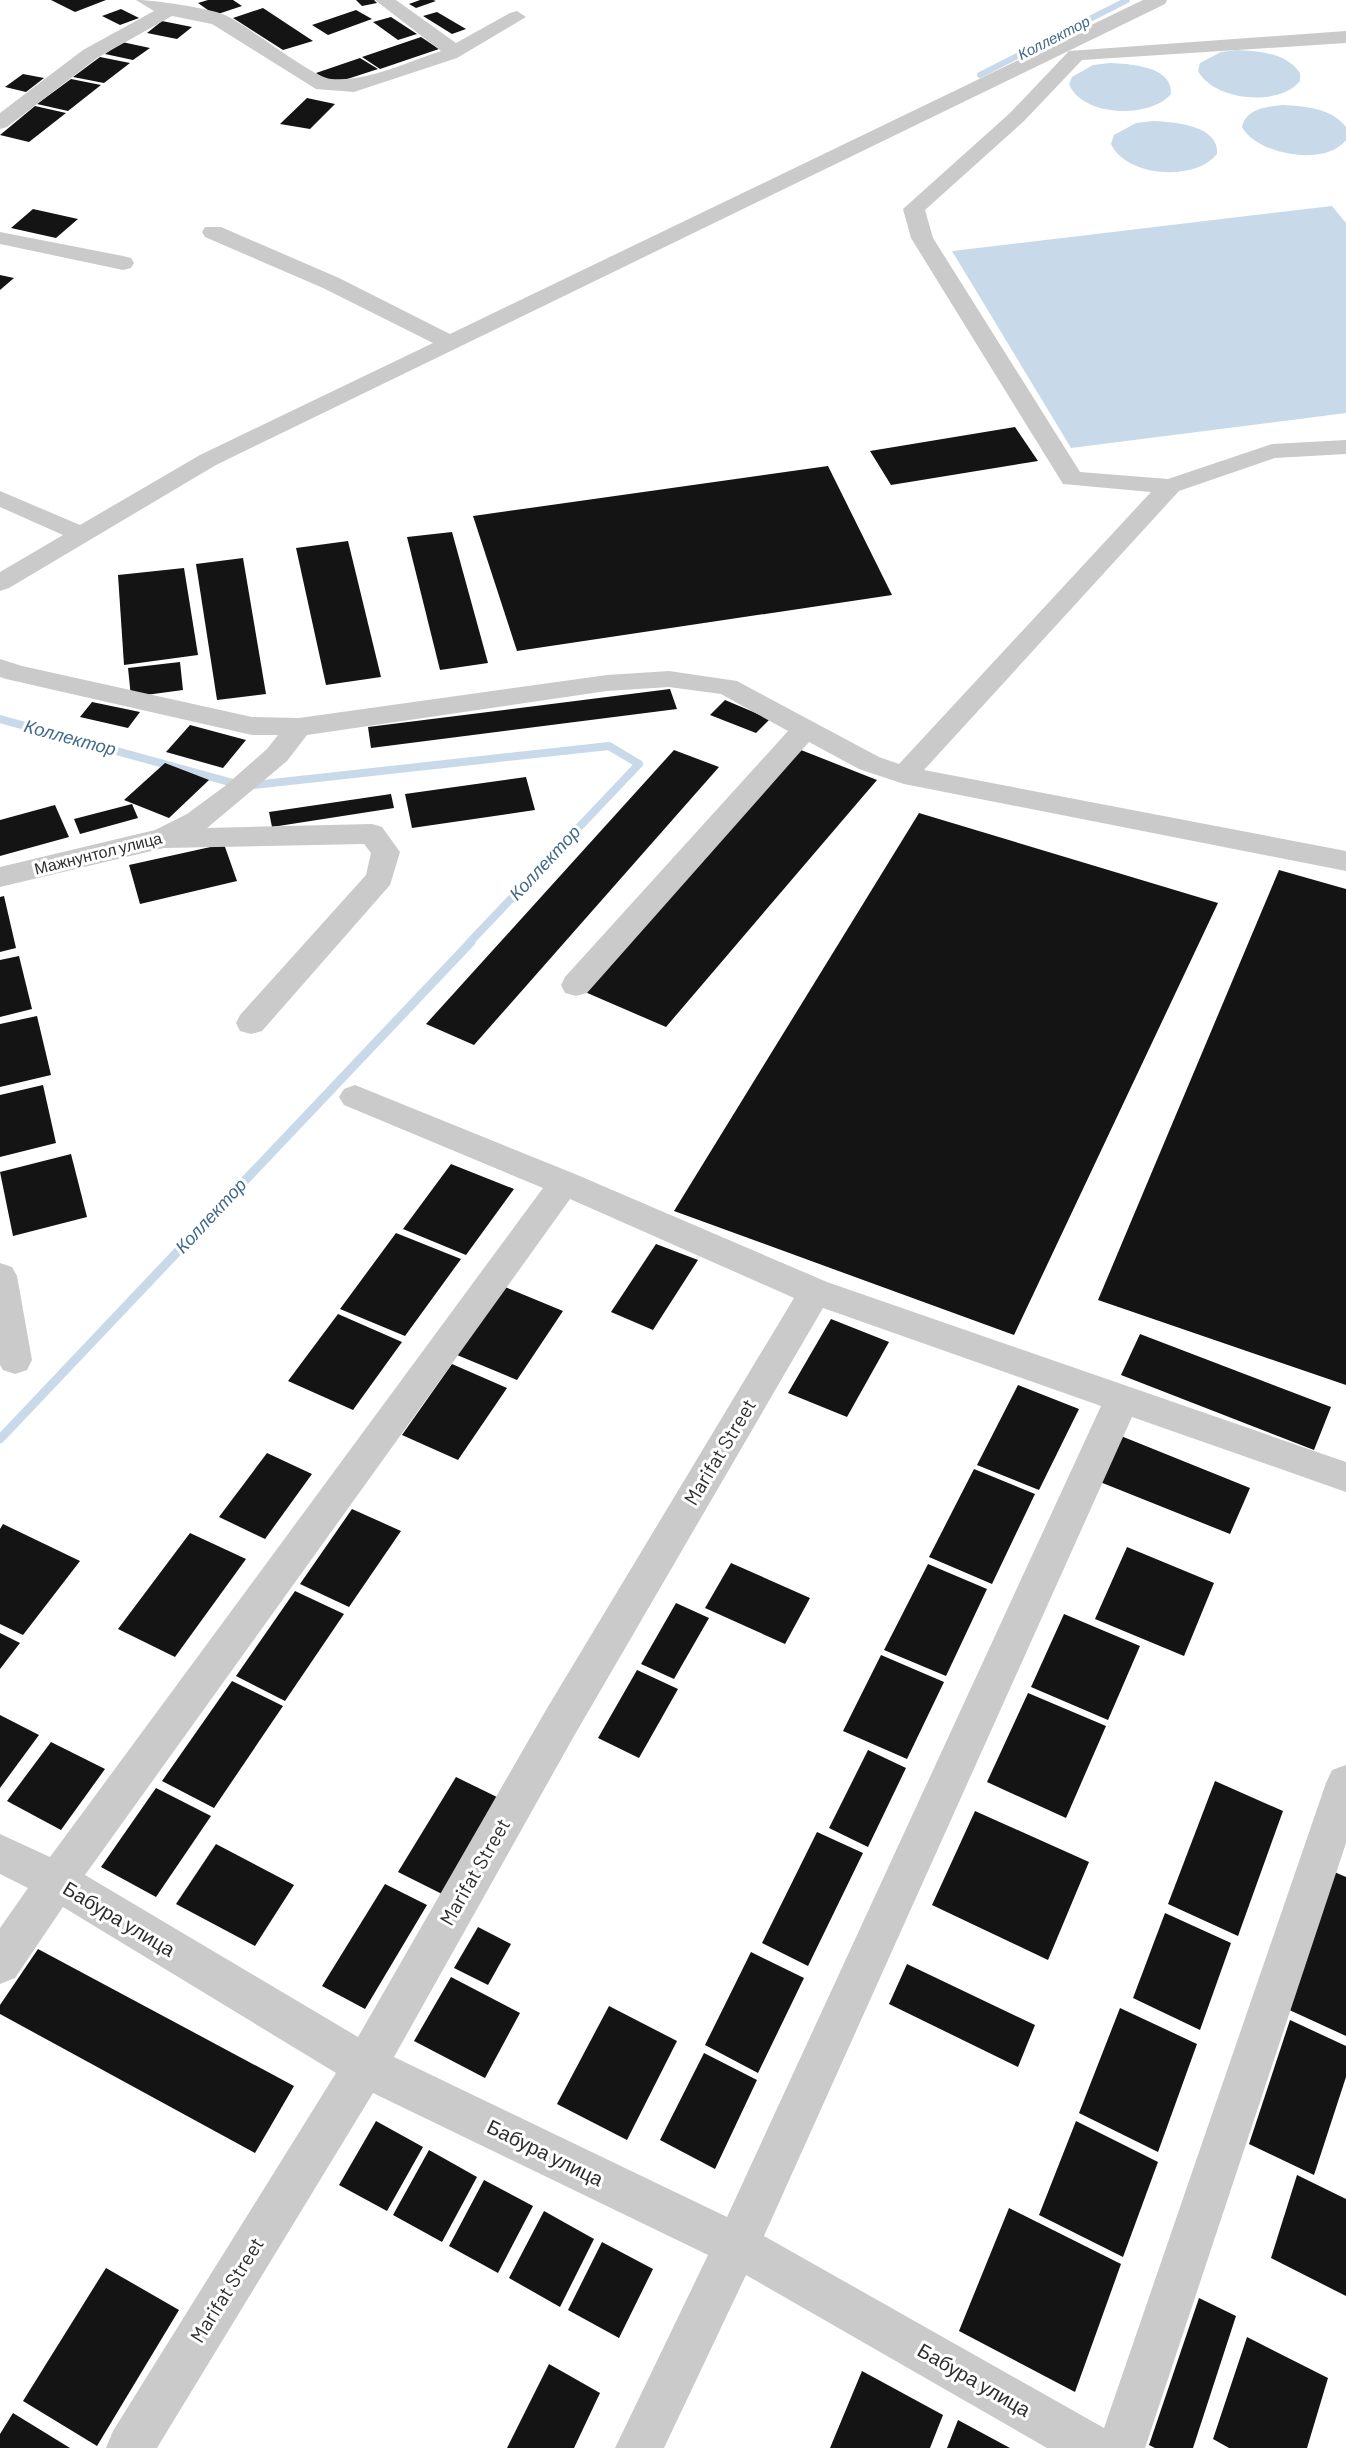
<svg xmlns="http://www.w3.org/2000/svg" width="1346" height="2448" font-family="Barlow,sans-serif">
	<rect width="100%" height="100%" fill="#fff"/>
	<!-- water -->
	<g fill="#c8dae9">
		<path d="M 1237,50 C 1260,51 1286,53 1300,73 L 1300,81 C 1279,107 1214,101 1198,71 L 1200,63 L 1221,52 Z"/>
		<path d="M 1110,63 C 1130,64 1173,66 1171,94 C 1150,119 1082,117 1069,84 L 1072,77 L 1093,65 Z"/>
		<path d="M 1282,105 C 1304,106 1332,108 1346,127 L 1346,140 C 1326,167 1257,155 1242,127 C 1246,109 1265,107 1282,105 Z"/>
		<path d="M 1153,121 C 1174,122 1219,125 1217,154 C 1195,182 1126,177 1111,144 L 1114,135 L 1136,123 Z"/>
		<polygon points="1332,206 1346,223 1346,413 1071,448 952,251"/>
	</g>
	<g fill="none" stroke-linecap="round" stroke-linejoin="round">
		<!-- stream-far2 -->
		<polyline stroke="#c8dae9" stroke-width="6" points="980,75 1127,0"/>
		<!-- stream-far1 -->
		<polyline stroke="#c8dae9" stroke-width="8" points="0,719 244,786 609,746 639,764 469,943"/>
		<!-- stream -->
		<polyline stroke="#c8dae9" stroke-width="9" points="0,1439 471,942"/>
	</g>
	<!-- building -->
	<g fill="#141414">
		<polygon points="51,0 106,0 75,12"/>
		<polygon points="208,0 233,0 242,6 215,15 198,3"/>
		<polygon points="356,0 374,0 377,3 362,6"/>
		<polygon points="420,0 433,0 436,1 416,8 409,4"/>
		<polygon points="263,8 313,41 283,50 233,18"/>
		<polygon points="121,9 139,18 120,25 102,16"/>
		<polygon points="356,10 372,19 328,35 312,25"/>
		<polygon points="437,12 466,29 452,34 423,16"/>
		<polygon points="391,17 417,34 398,40 373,22"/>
		<polygon points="162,21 192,27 177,39 147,33"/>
		<polygon points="421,37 439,49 380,69 362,57"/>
		<polygon points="122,42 150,48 133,60 105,54"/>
		<polygon points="100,57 130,63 104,83 73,77"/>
		<polygon points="360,58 378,69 332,84 316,73"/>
		<polygon points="23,74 44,78 26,92 5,87"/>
		<polygon points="71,79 101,85 68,111 37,104"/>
		<polygon points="307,98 335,104 310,129 280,124"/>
		<polygon points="35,106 66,113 29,142 0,135"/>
		<polygon points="33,209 78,219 56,238 11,228"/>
		<polygon points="0,275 14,278 0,290"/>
		<polygon points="1015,427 1038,461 891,485 870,451"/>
		<polygon points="828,466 892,595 517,651 473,516"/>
		<polygon points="452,532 488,663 440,670 407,537"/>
		<polygon points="348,541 381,677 326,685 296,548"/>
		<polygon points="243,558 266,694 217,700 196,564"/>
		<polygon points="184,568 198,655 124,665 118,575"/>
		<polygon points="180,662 183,690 131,697 128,668"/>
		<polygon points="670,689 677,709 371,748 368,727"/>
		<polygon points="725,700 770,719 756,733 710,715"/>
		<polygon points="92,702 140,712 128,728 80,717"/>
		<polygon points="190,725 246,740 223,768 166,752"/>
		<polygon points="674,750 719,767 474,1045 426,1024"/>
		<polygon points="801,750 877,780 666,1027 585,992"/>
		<polygon points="165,763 209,780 169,818 124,800"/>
		<polygon points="526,777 535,810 412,828 405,794"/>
		<polygon points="391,794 394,808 272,827 269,812"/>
		<polygon points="132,804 138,818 80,834 74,819"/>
		<polygon points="55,805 69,837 0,856 0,820"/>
		<polygon points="919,813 1218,903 1014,1335 674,1211"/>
		<polygon points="224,844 237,881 140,904 129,865"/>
		<polygon points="1279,870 1346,889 1346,1385 1098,1300"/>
		<polygon points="4,896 16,948 0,952 0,897"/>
		<polygon points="19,956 32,1009 0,1017 0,960"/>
		<polygon points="37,1016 51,1075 0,1087 0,1024"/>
		<polygon points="43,1085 56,1143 0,1157 0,1095"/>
		<polygon points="71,1154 87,1217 13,1236 0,1172"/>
		<polygon points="451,1164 514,1189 466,1255 403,1229"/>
		<polygon points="396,1233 461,1259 405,1336 340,1309"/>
		<polygon points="656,1244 698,1260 653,1330 611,1312"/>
		<polygon points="505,1287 563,1311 517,1380 457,1355"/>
		<polygon points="338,1314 402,1342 353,1410 288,1381"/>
		<polygon points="831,1319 889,1342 847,1417 788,1393"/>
		<polygon points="1140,1334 1331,1407 1314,1450 1121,1375"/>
		<polygon points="452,1364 507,1388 458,1460 402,1435"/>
		<polygon points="1018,1385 1079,1409 1039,1490 977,1465"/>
		<polygon points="1121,1436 1250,1488 1230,1534 1100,1482"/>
		<polygon points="267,1453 312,1474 265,1539 219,1517"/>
		<polygon points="974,1469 1035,1494 992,1584 929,1557"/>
		<polygon points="352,1509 401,1531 349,1607 300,1584"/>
		<polygon points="3,1524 80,1561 23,1635 0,1624 0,1529"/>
		<polygon points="190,1533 246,1559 175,1657 118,1629"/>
		<polygon points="1127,1547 1214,1583 1184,1656 1095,1619"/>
		<polygon points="731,1563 810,1598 785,1644 705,1608"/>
		<polygon points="928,1564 987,1589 946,1676 884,1650"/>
		<polygon points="295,1591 344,1614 285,1701 236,1676"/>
		<polygon points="676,1603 709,1618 674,1679 641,1664"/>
		<polygon points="1064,1614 1140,1646 1108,1720 1031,1687"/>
		<polygon points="0,1633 20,1643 0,1669"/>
		<polygon points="881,1655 944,1682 907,1759 843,1731"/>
		<polygon points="637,1670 678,1689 639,1758 598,1738"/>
		<polygon points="232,1681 283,1706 214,1808 162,1781"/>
		<polygon points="1028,1693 1106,1726 1066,1818 987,1782"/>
		<polygon points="0,1715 39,1735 0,1788"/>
		<polygon points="51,1742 105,1769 61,1830 7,1801"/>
		<polygon points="868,1750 906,1768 868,1847 829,1828"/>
		<polygon points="456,1777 499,1798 442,1894 398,1872"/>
		<polygon points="1215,1781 1283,1811 1238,1936 1168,1904"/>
		<polygon points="156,1788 211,1816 156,1897 101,1867"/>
		<polygon points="975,1811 1089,1862 1048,1960 932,1905"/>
		<polygon points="817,1832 863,1853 808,1966 762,1943"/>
		<polygon points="216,1844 294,1885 255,1946 176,1904"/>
		<polygon points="1332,1871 1346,1877 1346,2036 1285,2008"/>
		<polygon points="385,1884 427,1905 365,2009 322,1986"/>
		<polygon points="1165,1913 1231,1943 1200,2030 1133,1998"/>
		<polygon points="478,1927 511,1944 488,1985 454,1968"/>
		<polygon points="38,1949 294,2086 255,2153 0,2014 0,2005"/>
		<polygon points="751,1952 804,1978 758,2073 705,2045"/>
		<polygon points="907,1964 1035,2025 1018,2067 889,2004"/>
		<polygon points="451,1977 520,2013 485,2078 414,2041"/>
		<polygon points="609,2006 677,2041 627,2140 557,2104"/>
		<polygon points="1120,2008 1197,2044 1158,2152 1079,2113"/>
		<polygon points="1290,2020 1346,2046 1346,2077 1314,2175 1249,2144"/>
		<polygon points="704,2053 757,2080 715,2169 660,2140"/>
		<polygon points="376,2121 423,2147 387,2211 339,2185"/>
		<polygon points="1076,2121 1158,2162 1123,2257 1039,2215"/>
		<polygon points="429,2150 477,2177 442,2242 393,2215"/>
		<polygon points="1297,2175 1346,2199 1346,2296 1271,2258"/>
		<polygon points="484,2180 533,2206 498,2273 449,2246"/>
		<polygon points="1009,2208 1121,2264 1075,2392 959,2331"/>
		<polygon points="544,2211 594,2239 560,2307 509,2278"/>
		<polygon points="602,2242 653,2269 619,2338 568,2310"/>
		<polygon points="106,2268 179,2310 97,2446 23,2401"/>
		<polygon points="1199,2298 1236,2316 1193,2448 1155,2448 1149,2445"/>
		<polygon points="1247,2337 1328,2378 1307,2448 1229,2448 1213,2439"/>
		<polygon points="549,2364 600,2393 574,2448 507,2448"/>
		<polygon points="862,2371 943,2415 930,2448 830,2448"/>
		<polygon points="13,2413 70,2448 0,2448 0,2434"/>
		<polygon points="958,2420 1010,2448 947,2448"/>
	</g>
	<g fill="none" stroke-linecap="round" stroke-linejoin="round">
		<!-- minor -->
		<g fill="#cacaca" fill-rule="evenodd">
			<path d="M 136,0 C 154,0 209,8 225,15 C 249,26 313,78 331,79 C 368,82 407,62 441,51 L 375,0 L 396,0 L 456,43 L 510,13 L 517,11 L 526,17 L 457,58 L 354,92 L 316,89 L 212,24 L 172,16 L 97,58 L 7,127 L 0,129 L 0,113 L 83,50 L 154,11 Z"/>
			<polygon points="1143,0 1167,0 1165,4 216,465 9,588 0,591 0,572 63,535 0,507 0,491 80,525 200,455 433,343 323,288 205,237 202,232 205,227 221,227 339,278 450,334"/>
			<polygon points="1346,31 1346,43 1082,60 1024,121 925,210 933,238 1080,472 1168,479 1272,444 1346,440 1346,454 1275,458 1179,491 924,770 1346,851 1346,871 904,784 859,769 809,742 587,993 576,996 565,993 561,985 565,977 788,731 721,694 669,687 607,691 307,735 287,761 207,828 372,824 382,827 400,852 390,885 262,1031 251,1034 240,1031 236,1023 240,1015 366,875 371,853 364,844 164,848 0,887 0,867 155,830 187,814 225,786 267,749 278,735 252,735 6,679 0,677 0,659 22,666 252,717 299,718 607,675 669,671 737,681 879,757 899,764 1151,492 1063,484 911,238 903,209 1010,113 1069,51"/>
			<polygon points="0,232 123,256 131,258 134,263 131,268 123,270 0,244"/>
			<path d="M 355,1085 L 575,1174 L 827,1282 L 1346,1462 L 1346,1492 L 1132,1417 L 764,2236 L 1104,2428 L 1326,1783 L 1332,1770 L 1346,1765 L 1346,1843 L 1145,2448 L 1047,2448 L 746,2275 L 664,2448 L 615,2448 L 708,2255 L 373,2093 L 157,2448 L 106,2448 L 113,2431 L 336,2073 L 63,1907 L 15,1978 L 0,1984 L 0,1928 L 28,1888 L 0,1874 L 0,1834 L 50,1857 L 543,1188 L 344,1105 L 339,1097 L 344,1089 ZM 570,1199 L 794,1298 L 546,1710 L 358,2037 L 85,1875 ZM 823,1308 L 1101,1406 L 727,2217 L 394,2057 L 574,1736 Z"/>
			<polygon points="0,1263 12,1267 17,1276 32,1360 27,1370 15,1374 3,1370 0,1365"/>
		</g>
	</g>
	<g text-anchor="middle" stroke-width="6" stroke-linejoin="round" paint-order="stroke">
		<!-- far-water labels -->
		<g font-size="15" font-style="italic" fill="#40698a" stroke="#fff">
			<text transform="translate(1054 38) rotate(-27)" y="5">Коллектор</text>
		</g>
		<!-- street labels -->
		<g font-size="16" fill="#2d2d2d" stroke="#fff">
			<text transform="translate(98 853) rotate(-14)" y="6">Мажнунтол улица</text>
		</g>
		<!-- water labels -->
		<g font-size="18" font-style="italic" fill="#40698a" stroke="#fff">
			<text transform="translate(70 738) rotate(15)" y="6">Коллектор</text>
			<text transform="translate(545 863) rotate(-47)" y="6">Коллектор</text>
			<text transform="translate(211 1216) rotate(-47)" y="6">Коллектор</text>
		</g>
		<!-- near-street labels -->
		<g font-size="20" fill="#2d2d2d" stroke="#fff">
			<text transform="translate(720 1452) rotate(-59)" y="7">Marifat Street</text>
			<text transform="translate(475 1872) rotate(-60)" y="7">Marifat Street</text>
			<text transform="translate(119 1919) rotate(31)" y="7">Бабура улица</text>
			<text transform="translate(545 2153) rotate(26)" y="7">Бабура улица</text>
			<text transform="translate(227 2290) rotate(-58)" y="7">Marifat Street</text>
			<text transform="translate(974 2380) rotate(30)" y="7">Бабура улица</text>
		</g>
	</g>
</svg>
